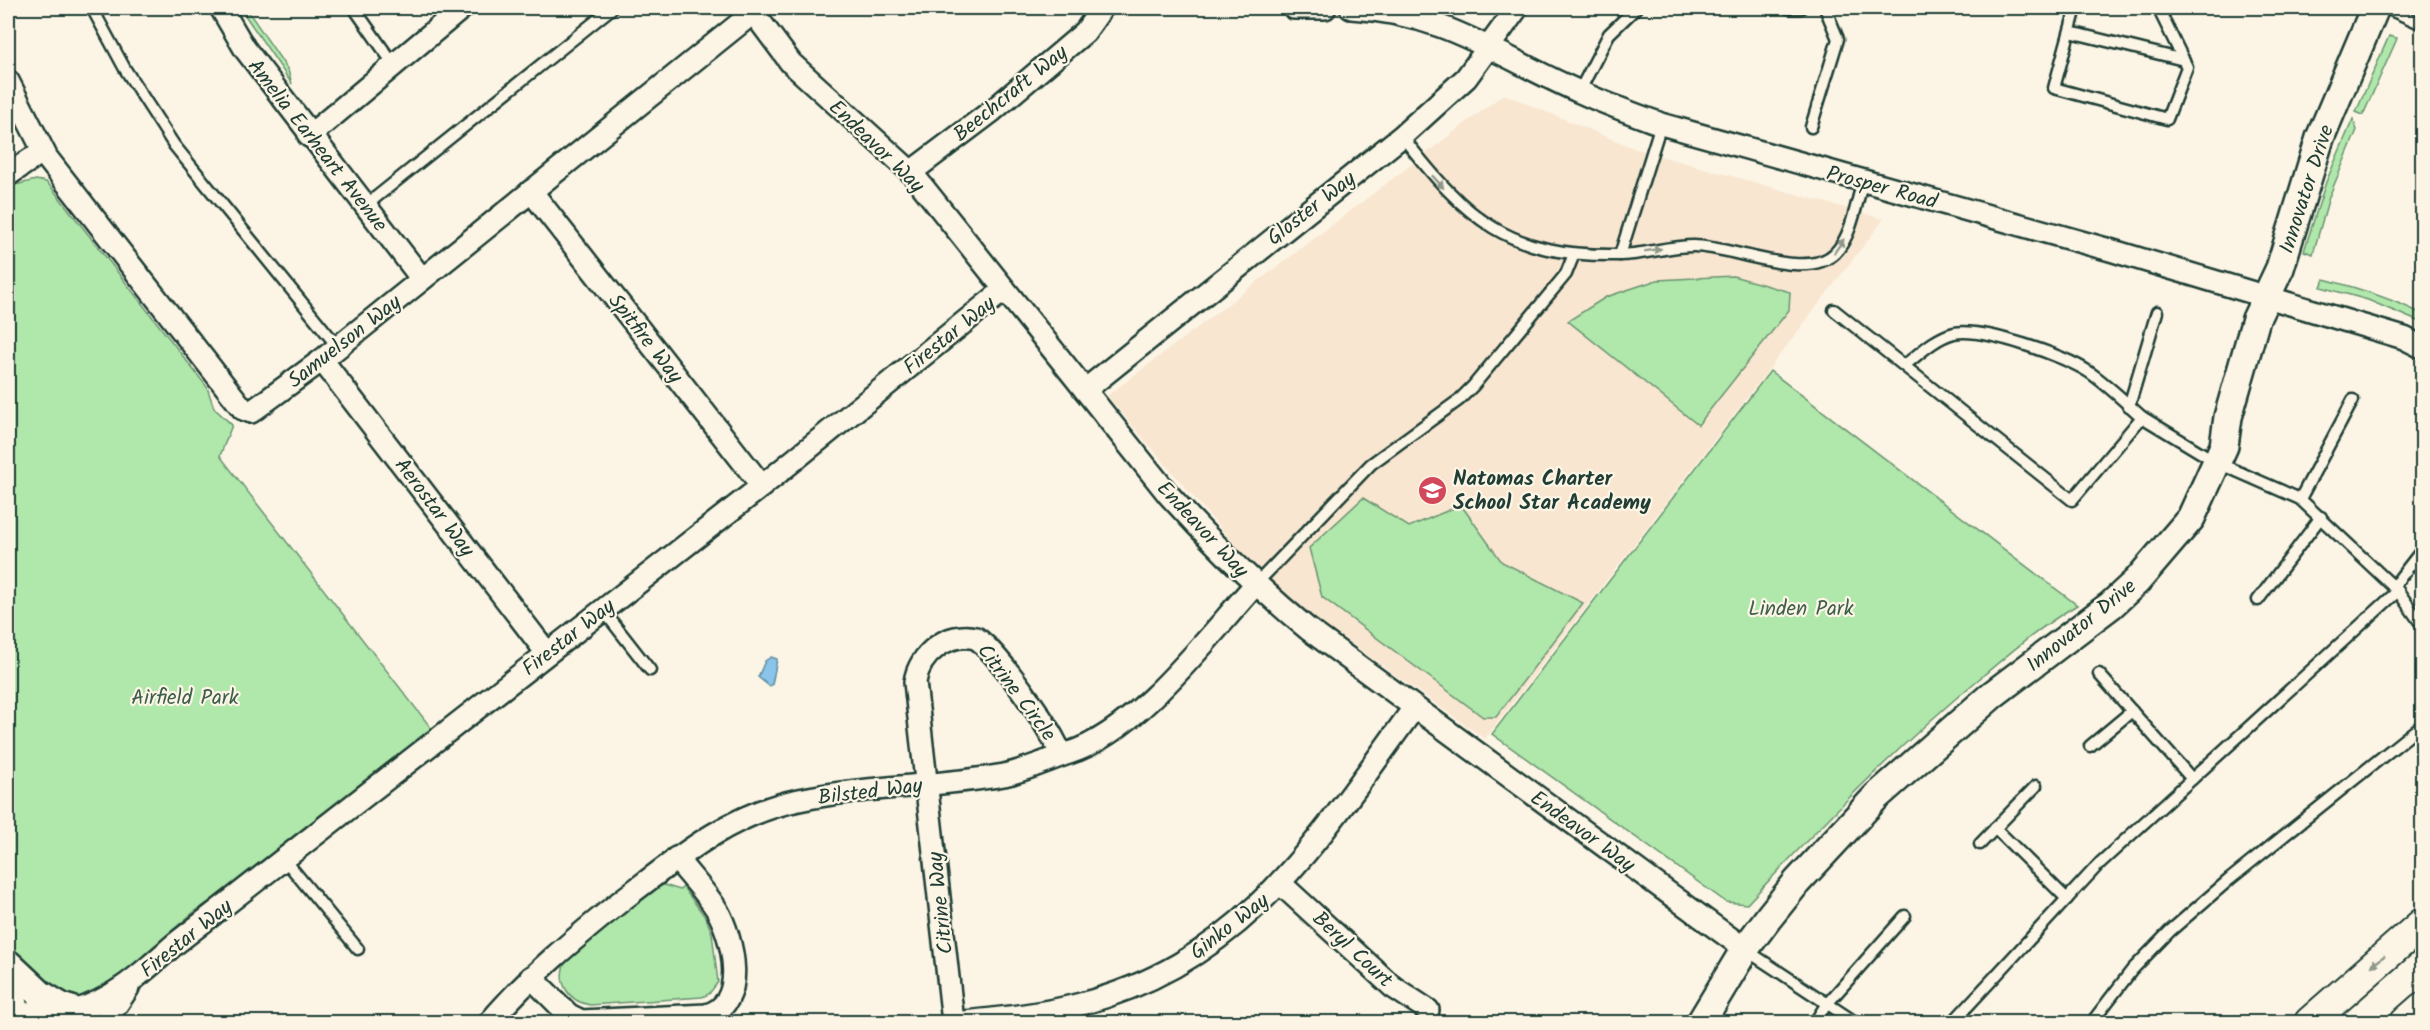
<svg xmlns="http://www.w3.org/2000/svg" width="2430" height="1030" font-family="Kalam,sans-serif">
	<rect width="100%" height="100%" fill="#fcf5e5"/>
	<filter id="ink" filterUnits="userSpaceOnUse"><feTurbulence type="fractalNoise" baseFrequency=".0167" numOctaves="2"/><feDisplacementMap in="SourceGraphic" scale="12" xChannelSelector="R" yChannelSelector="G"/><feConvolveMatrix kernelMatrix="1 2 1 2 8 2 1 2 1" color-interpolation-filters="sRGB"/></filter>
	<g filter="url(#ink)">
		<!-- built -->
		<polygon fill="#f9e6d1" points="1504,94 1636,149 1884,219 1485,739 1269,585 1107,396"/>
		<!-- green -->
		<g fill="#b0e7ab" stroke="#689270" stroke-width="1.5">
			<polygon points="240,8 246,8 288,70 292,84"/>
			<polygon points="2389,36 2397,38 2396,41 2363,115 2356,112"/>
			<polygon points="2353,119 2357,130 2329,197 2313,254 2304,251 2326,182"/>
			<polygon points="36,180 46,182 52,188 207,387 214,408 232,425 220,456 432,729 228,889 194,912 149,950 110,989 75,1002 8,957 8,190 15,185"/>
			<polygon points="1733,276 1790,292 1789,310 1698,425 1568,321 1606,297 1657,280"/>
			<path d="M 2324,279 C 2358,288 2391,298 2422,314 L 2422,323 L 2368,300 L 2321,287 Z"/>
			<path d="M 1770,371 L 2077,605 C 2041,626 2011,652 1979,679 C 1895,748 1821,825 1747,904 L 1726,902 L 1492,734 Z"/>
			<polygon points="1363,498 1409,527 1461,505 1502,562 1583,603 1496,717 1483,717 1322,597 1309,548"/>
			<path d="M 664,885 L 680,890 L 683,887 L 706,918 L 712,933 L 718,982 L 709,994 L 702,997 L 590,1005 C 567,1001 555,980 567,959 L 657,887 Z"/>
		</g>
		<!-- water -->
		<polygon fill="#8bc4ea" stroke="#608ea1" stroke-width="1.5" points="771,657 777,659 772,685 769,686 758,677 765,661"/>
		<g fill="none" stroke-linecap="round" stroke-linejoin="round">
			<defs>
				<g id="service">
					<polyline points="92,8 125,69 174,145 338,347"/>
					<polyline points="354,8 394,65"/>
					<polyline points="1788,8 1801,8"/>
					<polyline points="2076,8 2054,88 2167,119 2187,67 2158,8"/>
					<polyline points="2386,8 2422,24"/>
					<polyline points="2070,32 2184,60"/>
					<polyline points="1579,92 1609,34 1636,8"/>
					<polyline points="1811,127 1838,39 1825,8"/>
					<path d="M 1402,136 C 1466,219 1508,257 1618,255 C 1643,255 1668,246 1694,246 C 1732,246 1806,282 1835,253 C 1852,236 1856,203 1863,181"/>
					<polyline points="365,206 612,8"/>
					<polyline points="1620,255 1661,124"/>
					<polyline points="1834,310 2072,500 2142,417 2218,463 2300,499 2398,591 2422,625"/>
					<path d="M 1905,365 C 1920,353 1935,338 1954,333 C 1983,327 2065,356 2089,372 C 2108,385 2125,402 2142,417"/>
					<polyline points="2129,406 2157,312"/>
					<polyline points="2300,499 2353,400"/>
					<polyline points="1255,585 1371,464 1459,400 1473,386 1566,274 1574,254"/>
					<polyline points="2393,587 2422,550"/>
					<polyline points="2258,600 2321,517"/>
					<polyline points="603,610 650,670"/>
					<polyline points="2099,674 2192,779"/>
					<polyline points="2090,746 2132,711"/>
					<polyline points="1995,828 2067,899"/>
					<polyline points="1980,844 2036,786"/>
					<polyline points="285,860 358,949"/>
					<polyline points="1746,950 1855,1022"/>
					<polyline points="1815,1022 1826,1005 1905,916"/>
					<polyline points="1953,1022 2100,863 2398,591"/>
					<polyline points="2092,1022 2132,970 2170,931 2230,879 2422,725"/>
				</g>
				<g id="minor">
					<polyline points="221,8 245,49 422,279"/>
					<polyline points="1294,8 1325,8"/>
					<path d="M 1351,8 C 1446,13 1497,56 1580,92 C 1606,104 1634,114 1661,124 L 2110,250 L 2404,338 L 2422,347"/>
					<path d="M 753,12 L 791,63 L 911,172 L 1168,494 C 1212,543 1257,587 1308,629 L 1745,949"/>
					<polyline points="8,81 47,158 243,409 251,412 322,360 759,8"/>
					<polyline points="309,136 462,8"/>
					<polyline points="911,172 992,111 1085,32 1102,8"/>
					<polyline points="8,175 43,151"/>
					<polyline points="531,191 762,486"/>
					<polyline points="322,360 547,653"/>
					<polyline points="1085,390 1402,136 1466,78 1517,8"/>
					<polyline points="1281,884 1393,987 1428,1010"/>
					<path d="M 531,977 L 569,1015 L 581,1021 L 706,1015 C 749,1005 733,938 717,910 C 706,892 689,875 676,858"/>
					<path d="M 74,1011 C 114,1000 144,971 175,944 L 762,486 L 1004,290"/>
					<polyline points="105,1022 128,988"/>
					<path d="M 490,1022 C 529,976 574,939 621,901 C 676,859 729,814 799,800 C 866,786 936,787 1004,775 C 1027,770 1048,760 1069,753 C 1138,731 1207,638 1255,585"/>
					<path d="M 953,1022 L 915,682 C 919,654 948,631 976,638 C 999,654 1051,728 1061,755"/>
					<path d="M 964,1022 C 1004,1018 1043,1014 1081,1004 C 1247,961 1320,836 1414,708"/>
				</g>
				<g id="tertiary">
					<polyline points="8,964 40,994 62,1007"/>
					<polyline points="8,987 18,1022"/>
					<path d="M 25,1022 C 43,1005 70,1001 87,1022"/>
					<polyline points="1701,1022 1745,949 1769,917 1797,882 1877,796 1992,695 2111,605 2137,581 2191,518 2224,446 2228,417 2256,319 2280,268 2320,138 2375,8"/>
				</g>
				<g id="secondary">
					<polyline points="2310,1022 2422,924"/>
					<polyline points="2406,1022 2422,1008"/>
				</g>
			</defs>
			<!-- service casing -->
			<use href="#service" stroke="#1f3d34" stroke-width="15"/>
			<!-- minor casing -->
			<use href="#minor" stroke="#1f3d34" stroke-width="26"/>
			<!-- tertiary casing -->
			<use href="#tertiary" stroke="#1f3d34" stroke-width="32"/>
			<!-- secondary casing -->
			<use href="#secondary" stroke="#1f3d34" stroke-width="34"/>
			<!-- service -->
			<use href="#service" stroke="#fcf5e5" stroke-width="10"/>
			<!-- minor -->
			<use href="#minor" stroke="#fcf5e5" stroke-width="21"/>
			<!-- tertiary -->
			<use href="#tertiary" stroke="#fcf5e5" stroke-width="27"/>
			<!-- secondary -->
			<use href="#secondary" stroke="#fcf5e5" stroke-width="30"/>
		</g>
		<!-- one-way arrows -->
		<defs><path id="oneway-solid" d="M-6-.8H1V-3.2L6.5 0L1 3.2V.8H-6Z" transform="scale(1.5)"/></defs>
		<g fill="#8e998c">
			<use href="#oneway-solid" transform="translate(1438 182) rotate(48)"/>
			<use href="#oneway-solid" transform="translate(1839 246) rotate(-55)"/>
			<use href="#oneway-solid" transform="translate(1653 250) rotate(-9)"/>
			<use href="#oneway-solid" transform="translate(2378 961) rotate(140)"/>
		</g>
	</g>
	<!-- icons -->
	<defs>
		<symbol id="school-disc" viewBox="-11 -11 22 22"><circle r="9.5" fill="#d1495b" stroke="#fcf5e5"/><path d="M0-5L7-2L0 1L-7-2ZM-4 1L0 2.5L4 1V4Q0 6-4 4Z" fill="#fff"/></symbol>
	</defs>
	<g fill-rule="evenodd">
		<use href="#school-disc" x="1416" y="474" width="33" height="33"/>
	</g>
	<g text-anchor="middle" stroke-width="4.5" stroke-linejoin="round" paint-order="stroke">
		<!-- street labels -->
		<g font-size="21" fill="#1f3d34" stroke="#fcf5e5">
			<text transform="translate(1010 93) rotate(-39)" y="7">Beechcraft Way</text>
			<text transform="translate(318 145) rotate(52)" y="7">Amelia Earheart Avenue</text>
			<text transform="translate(877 146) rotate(44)" y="7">Endeavor Way</text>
			<text transform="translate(1882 187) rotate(15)" y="7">Prosper Road</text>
			<text transform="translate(2306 189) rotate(-72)" y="7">Innovator Drive</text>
			<text transform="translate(1311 208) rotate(-38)" y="7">Gloster Way</text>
			<text transform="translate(949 335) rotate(-39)" y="7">Firestar Way</text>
			<text transform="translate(646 338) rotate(52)" y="7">Spitfire Way</text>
			<text transform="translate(344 341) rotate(-38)" y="7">Samuelson Way</text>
			<text transform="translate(435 507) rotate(53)" y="7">Aerostar Way</text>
			<text transform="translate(1203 529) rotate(47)" y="7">Endeavor Way</text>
			<text transform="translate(2081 625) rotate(-39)" y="7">Innovator Drive</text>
			<text transform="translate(568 637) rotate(-38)" y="7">Firestar Way</text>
			<text transform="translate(1017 692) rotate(53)" y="7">Citrine Circle</text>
			<text transform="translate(870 791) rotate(-7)" y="7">Bilsted Way</text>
			<text transform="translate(1583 831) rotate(36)" y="7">Endeavor Way</text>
			<text transform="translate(940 903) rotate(-96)" y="7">Citrine Way</text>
			<text transform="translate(1229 926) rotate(-38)" y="7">Ginko Way</text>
			<text transform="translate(186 938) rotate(-39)" y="7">Firestar Way</text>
			<text transform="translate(1353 949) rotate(43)" y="7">Beryl Court</text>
		</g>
		<!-- poi labels -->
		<g font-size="21" font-weight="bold" fill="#1f3d34" stroke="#fcf5e5" text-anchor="start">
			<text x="1453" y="485">Natomas Charter<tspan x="1453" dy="24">School Star Academy</tspan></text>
		</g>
		<!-- park labels -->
		<g font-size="21" fill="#3c5f4c" stroke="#fcf5e5">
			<text x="1801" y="615">Linden Park</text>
			<text x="185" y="704">Airfield Park</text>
		</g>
	</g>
	<!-- margin -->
	<rect width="2430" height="1030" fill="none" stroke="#fcf5e5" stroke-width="30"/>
	<rect x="15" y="15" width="2400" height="1000" fill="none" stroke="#1f3d34" stroke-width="2" filter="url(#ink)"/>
</svg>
